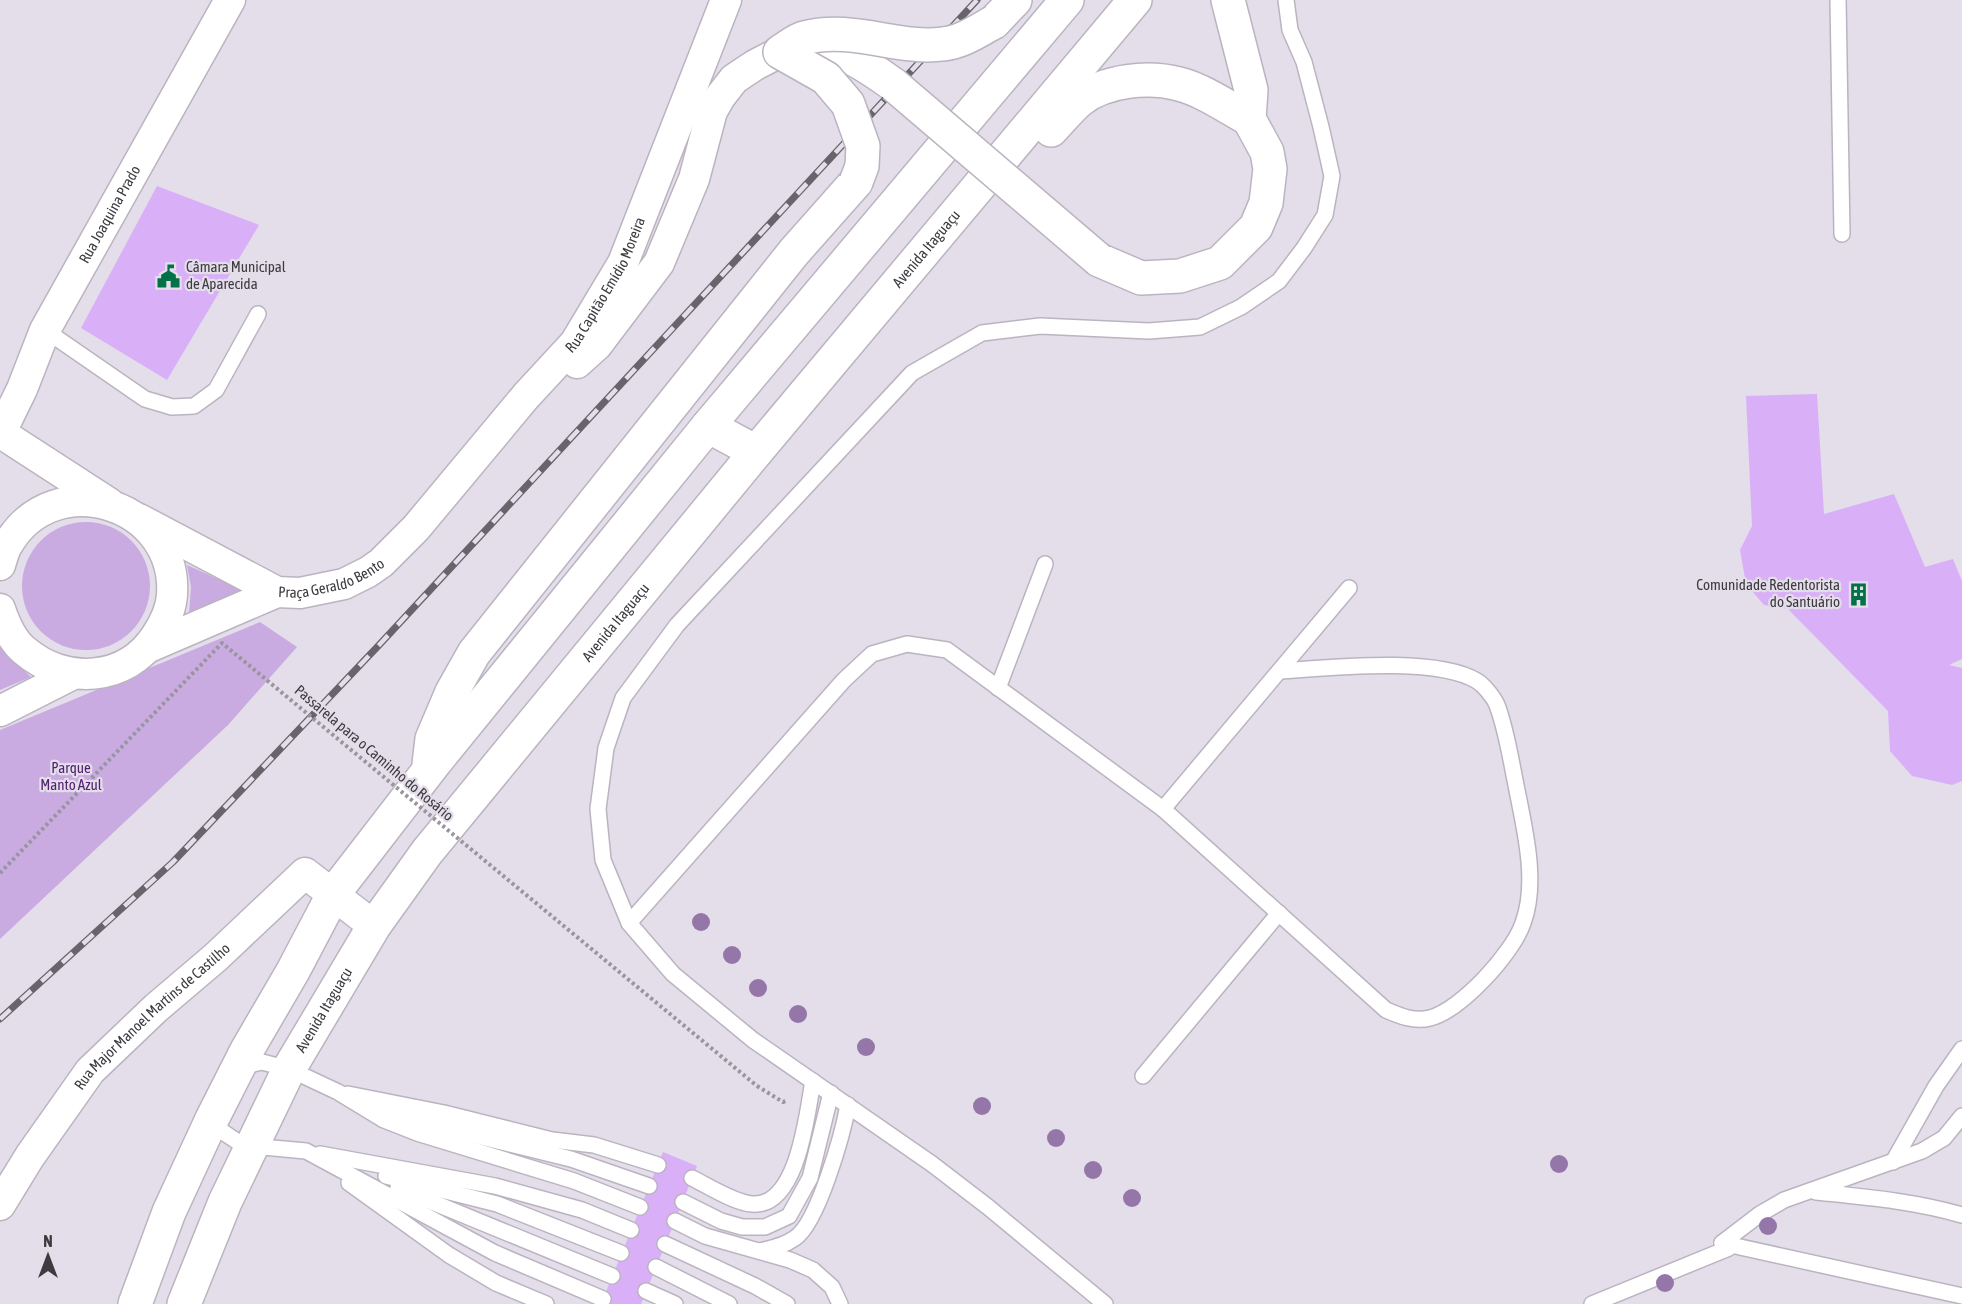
<svg xmlns="http://www.w3.org/2000/svg" width="1962" height="1304" font-family="'Asap Condensed',sans-serif">
	<rect width="100%" height="100%" fill="#e4ddea"/>
	<!-- green -->
	<g fill="#caabe1">
		<circle cx="86" cy="586" r="64"/>
		<polygon points="187,565 245,591 189,614 191,587"/>
		<polygon points="260,622 297,647 228,725 0,939 0,730"/>
		<polygon points="0,647 31,677 0,690"/>
	</g>
	<!-- building -->
	<g fill="#d9b0f7">
		<polygon points="157,186 259,225 167,380 81,328"/>
		<polygon points="1817,394 1824,514 1894,494 1925,567 1953,559 1962,581 1962,659 1949,665 1962,668 1962,781 1952,785 1912,776 1890,751 1888,711 1788,609 1764,605 1746,584 1740,550 1752,526 1746,396"/>
		<polygon points="663,1152 697,1166 675,1221 641,1304 601,1304"/>
	</g>
	<g fill="none" stroke-linecap="round" stroke-linejoin="round">
		<defs>
			<g id="service">
				<polyline points="1838,0 1842,234"/>
				<polyline points="45,330 145,399 172,407 194,406 216,390 258,314"/>
				<polyline points="998,688 1045,564"/>
				<polyline points="1163,809 1349,588"/>
				<path d="M 629,923 L 844,680 L 872,654 L 907,644 L 947,650 L 1163,809 L 1386,1010 C 1400,1016 1414,1022 1430,1018 C 1461,1010 1513,953 1523,923 C 1539,880 1523,823 1515,780 C 1510,755 1506,729 1497,705 C 1494,698 1484,685 1477,681 C 1435,656 1329,668 1280,671"/>
				<polyline points="240,1067 262,1062 289,1069 338,1092 384,1120 417,1133 574,1181 640,1207"/>
				<polyline points="1143,1076 1279,913"/>
				<polyline points="348,1094 444,1113 552,1140 594,1145 658,1165"/>
				<polyline points="383,1109 432,1125 571,1159 649,1186"/>
				<polyline points="212,1119 223,1132 238,1142 252,1146 306,1151 495,1253 603,1299"/>
				<polyline points="320,1154 495,1186 582,1210 631,1230"/>
				<polyline points="1893,1162 1936,1086 1962,1049"/>
				<polyline points="386,1176 497,1204 621,1253"/>
				<path d="M 692,1178 C 708,1186 735,1203 752,1204 C 798,1208 807,1113 813,1081"/>
				<polyline points="349,1183 449,1255 496,1283 546,1304"/>
				<polyline points="398,1188 612,1276"/>
				<path d="M 1816,1192 C 1865,1197 1914,1201 1962,1215"/>
				<polyline points="683,1202 721,1221 742,1227 765,1227 789,1216 810,1178 831,1093"/>
				<polyline points="675,1221 705,1236 790,1260 813,1270 832,1287 840,1304"/>
				<polyline points="1722,1243 1962,1296"/>
				<polyline points="665,1244 755,1286 787,1304"/>
				<path d="M 760,1251 C 772,1248 784,1246 795,1238 C 818,1223 843,1133 848,1105"/>
				<polyline points="656,1267 729,1304"/>
				<polyline points="646,1291 675,1304"/>
				<polyline points="1105,1304 988,1207 932,1164 753,1040 673,974 629,923 603,860 598,809 606,748 623,698 677,625 912,373 982,333 1040,326 1149,331 1200,327 1241,307 1279,281 1304,248 1325,215 1332,176 1321,127 1304,62 1290,30 1286,0"/>
				<polyline points="1592,1304 1729,1248 1722,1243 1760,1214 1784,1200 1922,1151 1944,1138 1962,1116"/>
			</g>
			<g id="minor">
				<polyline points="577,363 597,345 659,263 694,179 712,111 720,97 734,79 755,65 780,52"/>
				<polyline points="1,433 109,503"/>
				<path id="s1" d="M 0,434 L 22,389 L 45,330 L 230,0"/>
				<path id="s2" d="M 139,519 L 277,592 L 300,593 L 344,584 L 368,572 L 381,563 L 416,528 L 526,396 L 575,343 L 623,263 L 726,0"/>
				<path d="M 0,565 C 2,559 4,550 8,544 C 54,465 178,503 172,595 C 171,610 164,624 156,636 C 126,682 65,685 25,651 C 12,641 5,624 0,609"/>
				<polyline points="149,647 277,592"/>
				<polyline points="0,711 73,674"/>
				<path id="s3" d="M 0,1205 L 30,1156 L 90,1071 L 156,1008 L 216,957 L 305,873 L 374,926"/>
			</g>
			<g id="primary">
				<polyline points="994,22 1015,0"/>
				<path d="M 791,50 C 835,42 860,61 894,85"/>
				<path d="M 1051,130 C 1061,120 1070,108 1080,100 C 1106,80 1148,76 1179,84 C 1203,90 1227,107 1249,119"/>
				<polyline points="1099,260 1141,278 1180,276 1220,263 1256,227 1266,203 1270,169 1267,152 1249,119 1251,90 1228,0"/>
				<polyline points="708,426 756,452"/>
				<polyline points="429,764 432,739 452,692 474,653 794,252 856,182"/>
				<polyline points="135,1304 169,1212 212,1119 247,1050 293,971 334,893 436,761 708,426 1067,0"/>
				<path id="s4" d="M 184,1304 L 225,1202 L 289,1069 L 374,926 L 427,852 L 756,452 L 1135,0"/>
			</g>
		</defs>
		<!-- service casing -->
		<use href="#service" stroke="#bbb4c0" stroke-width="18"/>
		<!-- minor casing -->
		<use href="#minor" stroke="#bbb4c0" stroke-width="33"/>
		<!-- primary casing -->
		<use href="#primary" stroke="#bbb4c0" stroke-width="36"/>
		<!-- path -->
		<polyline stroke="#99949d" stroke-width="4" stroke-dasharray="3 3" stroke-linecap="butt" points="757,1086 783,1102 786,1101"/>
		<!-- service -->
		<use href="#service" stroke="#fff" stroke-width="15"/>
		<!-- minor -->
		<use href="#minor" stroke="#fff" stroke-width="30"/>
		<!-- primary -->
		<use href="#primary" stroke="#fff" stroke-width="33"/>
		<defs>
			<polyline id="rail" points="0,1019 173,862 380,644 977,0"/>
		</defs>
		<!-- rail casing -->
		<use href="#rail" stroke="#68646b" stroke-width="7"/>
		<!-- rail -->
		<use href="#rail" stroke="#e4ddea" stroke-width="4.5" stroke-dasharray="14" stroke-linecap="butt"/>
		<defs>
			<g id="primary-bridge">
				<polyline points="894,85 1099,260"/>
				<path d="M 856,182 L 862,166 L 863,146 L 848,104 L 826,78 L 780,52 C 787,48 796,40 804,38 C 852,25 898,50 943,44 C 962,42 978,31 994,22"/>
			</g>
		</defs>
		<!-- primary-bridge casing -->
		<use href="#primary-bridge" stroke="#bbb4c0" stroke-width="36" stroke-linecap="butt"/>
		<!-- path-bridge -->
		<polyline stroke="#99949d" stroke-width="4" stroke-dasharray="3 3" stroke-linecap="butt" points="0,873 222,643 757,1086"/>
		<!-- primary-bridge -->
		<use href="#primary-bridge" stroke="#fff" stroke-width="33"/>
	</g>
	<!-- trees -->
	<g fill="#9576a8">
		<circle cx="701" cy="922" r="9"/>
		<circle cx="732" cy="955" r="9"/>
		<circle cx="758" cy="988" r="9"/>
		<circle cx="798" cy="1014" r="9"/>
		<circle cx="866" cy="1047" r="9"/>
		<circle cx="982" cy="1106" r="9"/>
		<circle cx="1056" cy="1138" r="9"/>
		<circle cx="1559" cy="1164" r="9"/>
		<circle cx="1093" cy="1170" r="9"/>
		<circle cx="1132" cy="1198" r="9"/>
		<circle cx="1768" cy="1226" r="9"/>
		<circle cx="1665" cy="1283" r="9"/>
	</g>
	<!-- icons -->
	<defs>
		<symbol id="civic-bare" viewBox="-9 -9 18 18"><path d="M-.6-6.5H3V-4.5H.6V-3L4-1V1h2V6H-6V1h2V-1L-.6-3ZM-1.2 2.5V6h2.4V2.5Z" fill="#027048" stroke="#e4ddea" stroke-width="2.5" paint-order="stroke"/></symbol>
		<symbol id="building-bare" viewBox="-9 -9 18 18"><path d="M-4-6H4V6H1V3H-1V6H-4ZM-2.5-4.3h1.7v1.8h-1.7ZM.8-4.3h1.7v1.8H.8ZM-2.5-1h1.7V.8h-1.7ZM.8-1h1.7V.8H.8Z" fill="#027048" stroke="#e4ddea" stroke-width="2.5" paint-order="stroke"/></symbol>
	</defs>
	<g fill-rule="evenodd">
		<use href="#civic-bare" x="152" y="260" width="33" height="33"/>
		<use href="#building-bare" x="1842" y="578" width="33" height="33"/>
	</g>
	<g text-anchor="middle" stroke-width="4.5" stroke-linejoin="round" paint-order="stroke">
		<!-- street labels -->
		<g font-size="15" fill="#3e3b40" stroke="#e4ddea">
			<text dy="5" stroke="none"><textPath href="#s1" startOffset="246">Rua Joaquina Prado</textPath></text>
			<text dy="5" stroke="none"><textPath href="#s4" startOffset="1298">Avenida Itaguaçu</textPath></text>
			<text dy="5" stroke="none"><textPath href="#s2" startOffset="626">Rua Capitão Emídio Moreira</textPath></text>
			<text dy="5" stroke="none"><textPath href="#s2" startOffset="213">Praça Geraldo Bento</textPath></text>
			<text dy="5" stroke="none"><textPath href="#s4" startOffset="812">Avenida Itaguaçu</textPath></text>
			<text transform="translate(374 753) rotate(40)" y="5">Passarela para o Caminho do Rosário</text>
			<text dy="5" stroke="none"><textPath href="#s4" startOffset="326">Avenida Itaguaçu</textPath></text>
			<text dy="5" stroke="none"><textPath href="#s3" startOffset="244">Rua Major Manoel Martins de Castilho</textPath></text>
		</g>
		<!-- poi labels -->
		<g font-size="15" fill="#3e3b40" stroke="#e4ddea" text-anchor="start">
			<text x="186" y="272">Câmara Municipal<tspan x="186" dy="17">de Aparecida</tspan></text>
			<text x="1840" y="590" text-anchor="end">Comunidade Redentorista<tspan x="1840" dy="17">do Santuário</tspan></text>
		</g>
		<!-- park labels -->
		<g font-size="15" fill="#542172" stroke="#e4ddea">
			<text x="71" y="773">Parque<tspan x="71" dy="17">Manto Azul</tspan></text>
		</g>
	</g>
	<!-- north arrow -->
	<g transform="translate(48 1256)" stroke="#e4ddea" stroke-width="4.5" paint-order="stroke">
	<path d="M0-4.5L10 22L0 15L-10 22Z" fill="#3e3b40"/>
	<text y="-9" font-size="16" font-weight="bold" text-anchor="middle" fill="#3e3b40">N</text>
	</g>
</svg>
